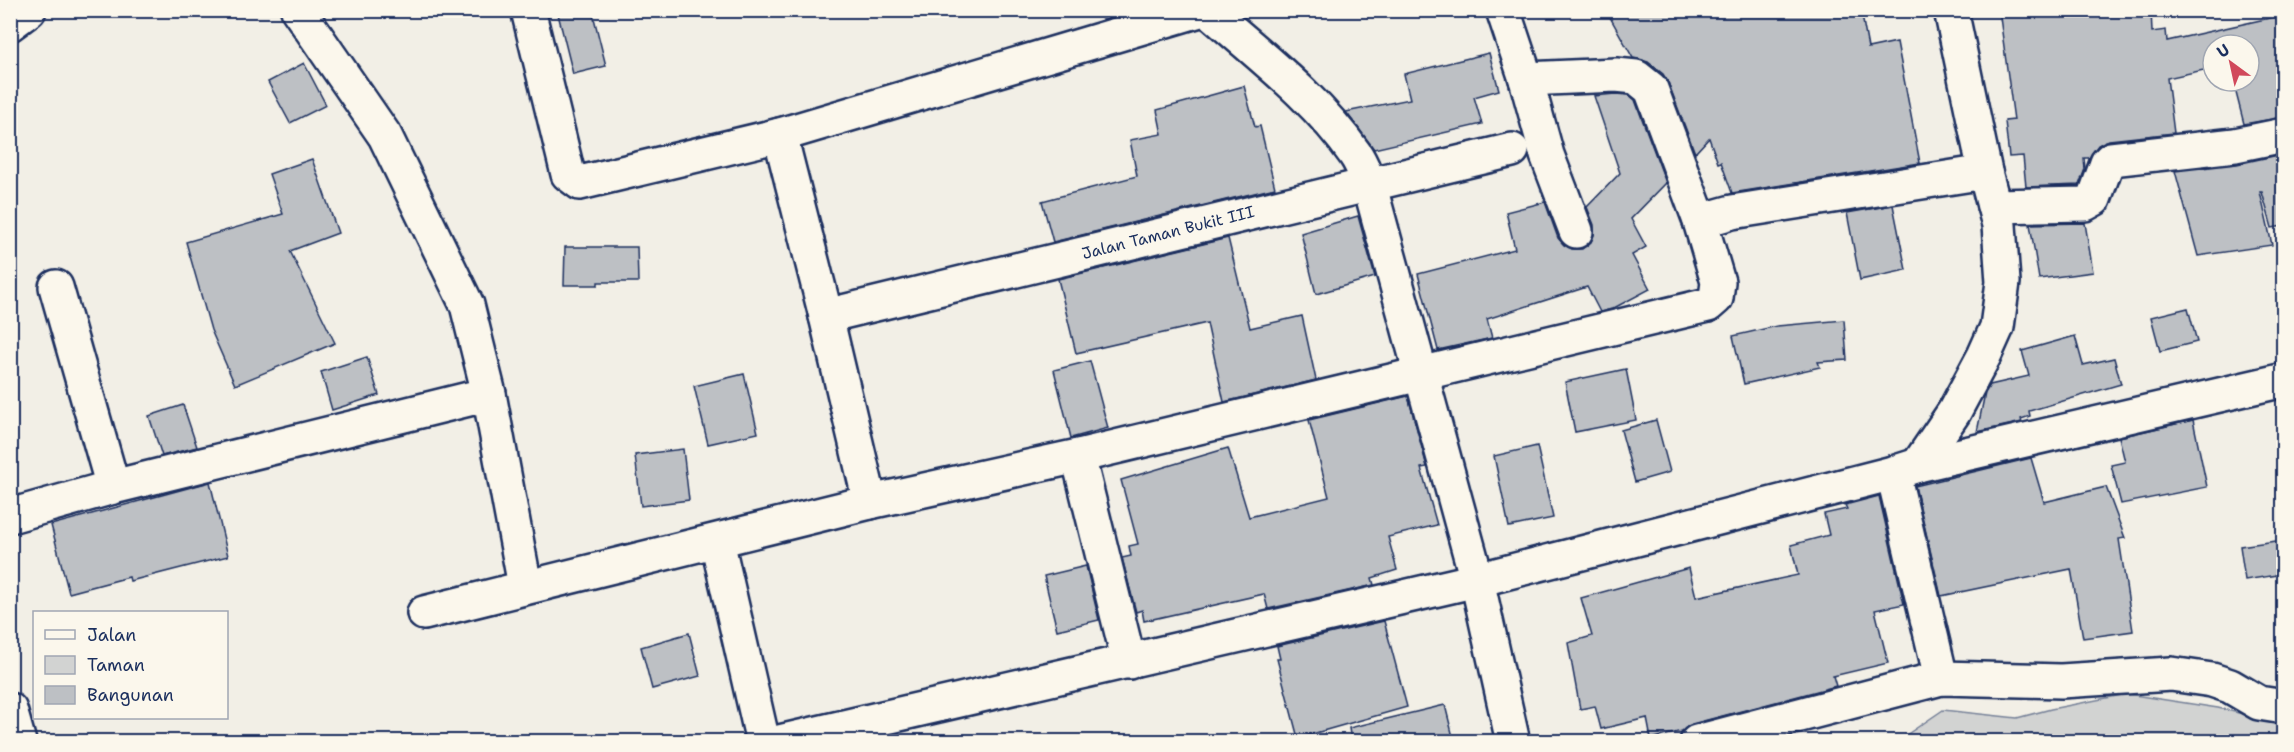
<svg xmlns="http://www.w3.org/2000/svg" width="2294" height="752" font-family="'Shantell Sans',sans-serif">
	<rect width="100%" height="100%" fill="#f2efe6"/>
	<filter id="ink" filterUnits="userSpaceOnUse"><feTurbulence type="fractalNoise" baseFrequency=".0167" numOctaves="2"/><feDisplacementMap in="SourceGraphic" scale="12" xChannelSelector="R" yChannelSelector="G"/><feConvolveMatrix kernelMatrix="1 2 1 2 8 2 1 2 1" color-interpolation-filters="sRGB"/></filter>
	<g filter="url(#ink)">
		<!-- green -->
		<polygon fill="#d2d3d2" stroke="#768198" stroke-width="1.5" points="2127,694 2218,708 2284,724 2283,742 1896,742 1943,710 2017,718 2051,709"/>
		<!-- building -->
		<g fill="#bdc0c4" stroke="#1b2f5e" stroke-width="1.5">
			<polygon points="557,10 592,10 606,66 573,74"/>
			<polygon points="1606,10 1861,10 1868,48 1897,42 1920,163 1732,193 1721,162 1718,163 1709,138 1695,153 1668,82 1663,74 1648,62 1633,58"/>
			<polygon points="1999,10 2151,10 2152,32 2166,30 2167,41 2283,15 2283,117 2244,124 2233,81 2249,81 2249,45 2213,45 2213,68 2167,78 2174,133 2109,140 2098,145 2089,158 2084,158 2085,169 2079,185 2026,187 2023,156 2009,157 2005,121 2014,120"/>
			<polygon points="1489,53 1499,90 1474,97 1482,124 1374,149 1346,112 1410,99 1404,74"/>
			<polygon points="304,63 326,105 290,123 268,82"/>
			<polygon points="1244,86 1255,127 1260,126 1275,188 1053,242 1042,201 1137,176 1130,140 1162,134 1157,110"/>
			<polygon points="1615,94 1629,95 1635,100 1666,183 1631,219 1646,247 1632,255 1650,289 1612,309 1600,312 1587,287 1487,319 1492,338 1438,350 1418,274 1515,249 1506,212 1545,202 1558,238 1564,245 1572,249 1582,249 1591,242 1594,235 1594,225 1587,207 1620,173 1594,96"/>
			<polygon points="2283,154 2283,226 2272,228 2262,192 2260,192 2272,245 2198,256 2175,171 2237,164"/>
			<polygon points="312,159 338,233 290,251 335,343 235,385 211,330 186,242 283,214 269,174"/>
			<polygon points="1893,205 1906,270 1860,280 1847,213"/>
			<polygon points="1358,216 1375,277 1316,294 1301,233"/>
			<polygon points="2085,223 2093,272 2039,279 2030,224"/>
			<polygon points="1228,238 1250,328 1302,316 1316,380 1224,402 1207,323 1076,353 1058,279"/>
			<polygon points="565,247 637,247 638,282 598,282 598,285 564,285"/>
			<polygon points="2188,308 2197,342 2160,351 2151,317"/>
			<polygon points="1844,320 1847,360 1818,362 1820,367 1744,384 1733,336 1777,326"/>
			<polygon points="2075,336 2083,365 2114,358 2121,384 2029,411 2030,416 2021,419 2022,422 1977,432 1985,393 1990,385 2029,376 2022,351"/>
			<polygon points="367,357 379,395 332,410 321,372"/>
			<polygon points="1090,361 1108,428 1071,438 1054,370"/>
			<polygon points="1626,369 1636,420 1575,432 1565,382"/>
			<polygon points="744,374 758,433 708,444 694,386"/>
			<polygon points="1408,396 1427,467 1421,468 1437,525 1388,537 1397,570 1372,578 1374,585 1268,609 1264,594 1144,621 1142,610 1136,612 1122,558 1131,556 1129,546 1138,544 1121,480 1228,448 1249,517 1329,497 1309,420"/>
			<polygon points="183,405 197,447 162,456 149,416"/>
			<polygon points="1656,420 1670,472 1635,482 1621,430"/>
			<polygon points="2193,420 2207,487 2121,504 2111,465 2125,462 2119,437"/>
			<polygon points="1537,446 1553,518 1509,527 1494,456"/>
			<polygon points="683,449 689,500 641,506 635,455"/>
			<polygon points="2031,458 2044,502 2106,487 2125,538 2119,539 2133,631 2083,638 2071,569 1941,596 1915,486"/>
			<polygon points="210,482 228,556 130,581 129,577 69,593 51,525"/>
			<polygon points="1879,496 1904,604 1875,610 1888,663 1833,676 1836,686 1692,724 1682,731 1651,739 1647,718 1601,729 1595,706 1580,709 1568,643 1592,636 1581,598 1689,568 1696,597 1798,575 1791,545 1829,535 1824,514 1847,509 1845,505"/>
			<polygon points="2283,540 2283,574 2245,580 2240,546"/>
			<polygon points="1086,566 1099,620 1057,630 1044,576"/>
			<polygon points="1384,621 1407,707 1298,738 1277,659 1280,659 1277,646"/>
			<polygon points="689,633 700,676 652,689 641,647"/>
			<polygon points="1445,705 1454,741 1351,741 1349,728"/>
		</g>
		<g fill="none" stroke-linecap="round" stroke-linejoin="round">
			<defs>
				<g id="street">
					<polyline points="298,10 385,136 467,305 489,394 525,586"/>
					<polyline points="528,10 568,174 580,183 780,135 1200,10"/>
					<path d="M 1208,10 C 1259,55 1316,98 1355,154 C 1361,162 1365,174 1369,183 L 1477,580 L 1513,742"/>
					<polyline points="1503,10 1526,79 1547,155 1576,231"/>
					<polyline points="10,24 29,10"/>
					<polyline points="780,135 826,316 870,502"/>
					<polyline points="1994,206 2085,204 2094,199 2107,163 2111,159 2235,145 2284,135"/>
					<polyline points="1700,221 1732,212 1985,172"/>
					<polyline points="56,287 113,487"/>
					<polyline points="826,316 1512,150"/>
					<polyline points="1078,456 1129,662"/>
					<polyline points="1918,465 1954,412 1984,356 1997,327 2003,282 1999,225 1985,172 1951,10"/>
					<polyline points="1893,473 1941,678"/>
					<polyline points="10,516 113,487 489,394"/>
					<polyline points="717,541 763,742"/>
					<polyline points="424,613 870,502 1078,456 1708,305 1716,298 1718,282 1700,221 1651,89 1636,77 1616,75 1526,79"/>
					<polyline points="10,710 19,742"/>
					<polyline points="779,742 1477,580 1893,473 1918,465 2284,380"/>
					<polyline points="1697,742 1941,678 2061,681 2171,674 2212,680 2230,686 2259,703 2284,707"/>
				</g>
			</defs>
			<!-- street casing -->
			<use href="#street" stroke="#1b2f5e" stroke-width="38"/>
			<!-- street -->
			<use href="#street" stroke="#fbf7ec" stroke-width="33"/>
		</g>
	</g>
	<g text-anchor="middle" stroke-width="4.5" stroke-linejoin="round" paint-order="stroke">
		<!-- street labels -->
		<g font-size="16" fill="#1b2f5e" stroke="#fbf7ec">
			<text transform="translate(1168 232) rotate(-14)" y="6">Jalan Taman Bukit III</text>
		</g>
	</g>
	<!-- margin -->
	<rect width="2294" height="752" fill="none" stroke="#fbf7ec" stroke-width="36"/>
	<rect x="18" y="18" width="2258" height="716" fill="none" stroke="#1b2f5e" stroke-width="2" filter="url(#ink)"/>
	<!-- legend -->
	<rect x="33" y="611" width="195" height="108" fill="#fbf7ec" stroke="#a1a7b3" stroke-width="1.5"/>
	<rect x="45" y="630" width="30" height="9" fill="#fbf7ec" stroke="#a1a7b3" stroke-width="1.5"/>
	<text x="87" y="641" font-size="18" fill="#1b2f5e">Jalan</text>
	<rect x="45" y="656" width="30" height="18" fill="#d2d3d2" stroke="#a1a7b3" stroke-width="1.5"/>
	<text x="87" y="671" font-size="18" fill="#1b2f5e">Taman</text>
	<rect x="45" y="686" width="30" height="18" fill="#bdc0c4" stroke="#a1a7b3" stroke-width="1.5"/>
	<text x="87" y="701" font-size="18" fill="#1b2f5e">Bangunan</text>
	<!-- north arrow -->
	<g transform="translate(2231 63) rotate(327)"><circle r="28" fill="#fbf7ec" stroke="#a1a7b3" stroke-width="1.5"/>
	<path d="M0-4.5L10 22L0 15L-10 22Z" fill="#d1495b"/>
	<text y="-9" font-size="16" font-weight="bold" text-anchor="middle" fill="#1b2f5e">U</text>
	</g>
</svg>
